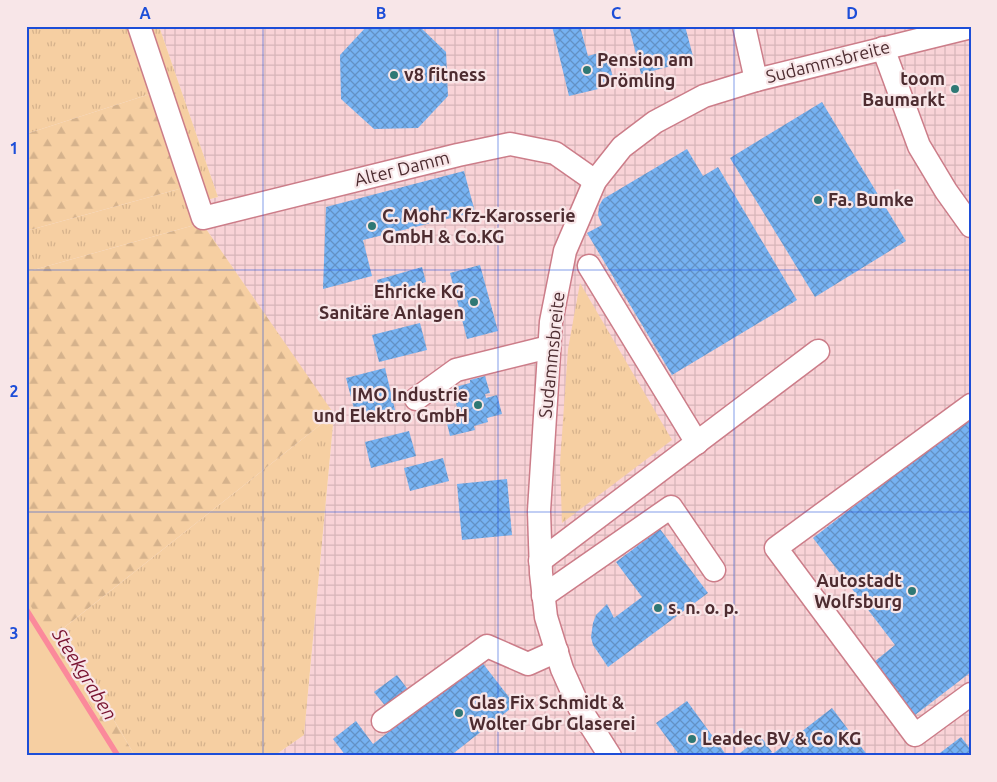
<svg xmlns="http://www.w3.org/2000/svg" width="997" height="782" font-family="Ubuntu,sans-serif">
	<defs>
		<pattern id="industrial-grid" width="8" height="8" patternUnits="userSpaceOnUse" patternTransform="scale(1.25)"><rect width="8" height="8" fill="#f9d3d7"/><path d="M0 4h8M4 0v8" fill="none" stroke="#d7b5b9"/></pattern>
		<pattern id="grass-tufts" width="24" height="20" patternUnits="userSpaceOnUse" patternTransform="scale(1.25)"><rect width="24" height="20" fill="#f6cfa2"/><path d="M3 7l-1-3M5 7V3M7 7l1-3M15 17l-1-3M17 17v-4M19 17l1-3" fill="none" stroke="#d5b28c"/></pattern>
		<pattern id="forest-firs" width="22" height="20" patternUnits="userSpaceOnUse" patternTransform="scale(1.25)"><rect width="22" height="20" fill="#f6cfa2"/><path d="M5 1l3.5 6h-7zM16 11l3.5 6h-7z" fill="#d5b28c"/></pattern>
		<pattern id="building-cross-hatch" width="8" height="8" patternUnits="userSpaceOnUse" patternTransform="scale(1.25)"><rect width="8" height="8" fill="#76b2f2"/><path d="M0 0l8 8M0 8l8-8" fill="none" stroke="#6391c4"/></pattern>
	</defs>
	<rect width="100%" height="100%" fill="#f8e6e8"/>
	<!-- industrial -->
	<polygon fill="url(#industrial-grid)" points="159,26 971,26 971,756 274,756 304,735 334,415 202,223 196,203 218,197"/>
	<!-- grass -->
	<g fill="url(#grass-tufts)">
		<polygon points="26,26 159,26 218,197 196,203 202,223 26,272 26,231 190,186 150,94 26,134"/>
		<polygon points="580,283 672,440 562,523 560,463 568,349"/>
		<polygon points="334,414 304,735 274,756 135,756 61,630"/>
	</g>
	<!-- forest -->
	<g fill="url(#forest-firs)">
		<polygon points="150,94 190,186 26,231 26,134"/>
		<polygon points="202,223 334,414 61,630 135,756 78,756 26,670 26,272"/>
	</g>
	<!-- park -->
	<polygon fill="#f6cfa2" points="26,598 121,756 26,756"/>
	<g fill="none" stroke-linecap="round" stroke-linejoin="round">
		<!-- stream -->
		<polyline stroke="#fb899b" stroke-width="5.5" points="26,609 118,756"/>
	</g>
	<!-- building -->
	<g fill="url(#building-cross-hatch)">
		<polygon points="367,26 419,26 446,52 448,96 418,128 374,129 341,99 340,55"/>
		<polygon points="552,26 580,26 588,56 606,51 615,85 569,96"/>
		<polygon points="629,26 685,26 694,60 641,74"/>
		<polygon points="822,102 906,241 815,297 730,158"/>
		<polygon points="687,149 703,176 718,167 797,300 672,375 587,233 602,225 598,215 599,206 603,199"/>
		<polygon points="464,171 475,212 363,240 372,276 323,289 326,207"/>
		<polygon points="480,265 498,331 467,339 450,273"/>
		<polygon points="422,267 426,282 381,295 377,280"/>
		<polygon points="420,323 427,350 379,362 372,335"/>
		<polygon points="385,368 396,414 358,424 346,378"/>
		<polygon points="485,376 490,393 485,394 486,398 497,395 502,414 487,418 488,422 474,426 475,430 450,436 445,415 458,411 452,388 470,383 470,380"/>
		<polygon points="971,416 971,672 915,715 874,662 895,645 813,538"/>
		<polygon points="409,431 416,456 371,468 365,442"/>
		<polygon points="443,458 449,481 410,491 404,468"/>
		<polygon points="507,479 512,535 462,540 457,484"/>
		<polygon points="660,529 708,593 608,667 593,645 591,637 593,623 596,615 607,604 614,618 642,597 616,562"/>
		<polygon points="481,661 515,705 450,756 346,756 333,739 356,721 373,744"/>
		<polygon points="397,675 409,691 387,708 374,692"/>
		<polygon points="687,701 727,756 680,756 656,723"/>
		<polygon points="832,708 868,756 770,756"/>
		<polygon points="761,737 772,752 766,756 736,756"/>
		<polygon points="961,737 971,750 971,756 936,756"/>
	</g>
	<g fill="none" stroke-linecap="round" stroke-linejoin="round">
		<defs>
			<g id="minor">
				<polyline points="139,26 203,218 458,155 510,144 555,153 595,181"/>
				<polyline points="744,26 756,80"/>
				<polyline points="883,48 919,146 946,191 971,226"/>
				<polyline points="589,266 697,443"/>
				<polyline points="416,399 456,370 549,347"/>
				<polyline points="971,405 776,548 915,735 971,694"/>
				<polyline points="540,561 818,351"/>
				<polyline points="543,596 671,507 714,570"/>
				<polyline points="383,721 487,646 528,664 557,651"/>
				<polyline points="610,756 579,707 562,669 546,617 541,573 539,511 551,322 565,251 595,181 622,147 655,122 704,96 756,80 971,27"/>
			</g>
		</defs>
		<!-- minor casing -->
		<use href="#minor" stroke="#cc7d89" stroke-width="25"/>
		<!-- minor -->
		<use href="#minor" stroke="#fff" stroke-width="22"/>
	</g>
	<!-- grid -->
	<path fill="none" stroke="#1d4ed8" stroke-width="1" stroke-opacity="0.55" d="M 263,26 L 263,756M 498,26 L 498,756M 734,26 L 734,756M 26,270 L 971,270M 26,512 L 971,512"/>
	<!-- markers -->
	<g fill="#2f7874" stroke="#f8e6e8" stroke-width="2">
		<circle cx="587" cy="70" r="5"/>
		<circle cx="394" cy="75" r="5"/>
		<circle cx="955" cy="89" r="5"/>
		<circle cx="818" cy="200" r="5"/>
		<circle cx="372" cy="226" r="5"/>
		<circle cx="474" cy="302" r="5"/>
		<circle cx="478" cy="405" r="5"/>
		<circle cx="912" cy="591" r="5"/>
		<circle cx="658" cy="608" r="5"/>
		<circle cx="459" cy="713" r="5"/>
		<circle cx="692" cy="739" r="5"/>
	</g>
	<g text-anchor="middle" stroke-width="4.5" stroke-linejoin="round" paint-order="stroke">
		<!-- poi labels -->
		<g font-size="18" font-weight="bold" fill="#4d2c30" stroke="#f8e6e8" text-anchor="start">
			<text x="597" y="66">Pension am<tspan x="597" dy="21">Drömling</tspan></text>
			<text x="404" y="81">v8 fitness</text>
			<text x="945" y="85" text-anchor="end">toom<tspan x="945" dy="21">Baumarkt</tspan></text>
			<text x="828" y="206">Fa. Bumke</text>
			<text x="382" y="222">C. Mohr Kfz-Karosserie<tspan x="382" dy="21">GmbH &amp; Co.KG</tspan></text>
			<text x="464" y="298" text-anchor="end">Ehricke KG<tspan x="464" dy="21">Sanitäre Anlagen</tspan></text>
			<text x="468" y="401" text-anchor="end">IMO Industrie<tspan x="468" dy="21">und Elektro GmbH</tspan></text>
			<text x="902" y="587" text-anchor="end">Autostadt<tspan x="902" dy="21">Wolfsburg</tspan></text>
			<text x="668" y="614">s. n. o. p.</text>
			<text x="469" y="709">Glas Fix Schmidt &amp;<tspan x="469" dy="21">Wolter Gbr Glaserei</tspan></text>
			<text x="702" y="745">Leadec BV &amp; Co KG</text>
		</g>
		<!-- street labels -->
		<g font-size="18" fill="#4d2c30" stroke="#f8e6e8">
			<text transform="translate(828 62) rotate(-14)" y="6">Sudammsbreite</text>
			<text transform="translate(402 169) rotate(-14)" y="6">Alter Damm</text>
			<text transform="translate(552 355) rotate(-84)" y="6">Sudammsbreite</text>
		</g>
		<!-- water labels -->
		<g font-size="19" font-style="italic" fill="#781230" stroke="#f8e6e8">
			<text transform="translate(85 674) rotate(58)" y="7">Steekgraben</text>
		</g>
	</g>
	<!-- border -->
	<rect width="997" height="782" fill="none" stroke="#f8e6e8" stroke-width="55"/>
	<rect x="28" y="28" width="942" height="726" fill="none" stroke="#1d4ed8" stroke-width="2"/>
	<g font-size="16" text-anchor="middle" font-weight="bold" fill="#1d4ed8">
		<text x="145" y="19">A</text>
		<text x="381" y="19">B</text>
		<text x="616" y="19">C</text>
		<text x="852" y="19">D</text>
		<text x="14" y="154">1</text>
		<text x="14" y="397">2</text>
		<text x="14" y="639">3</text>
	</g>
</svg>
